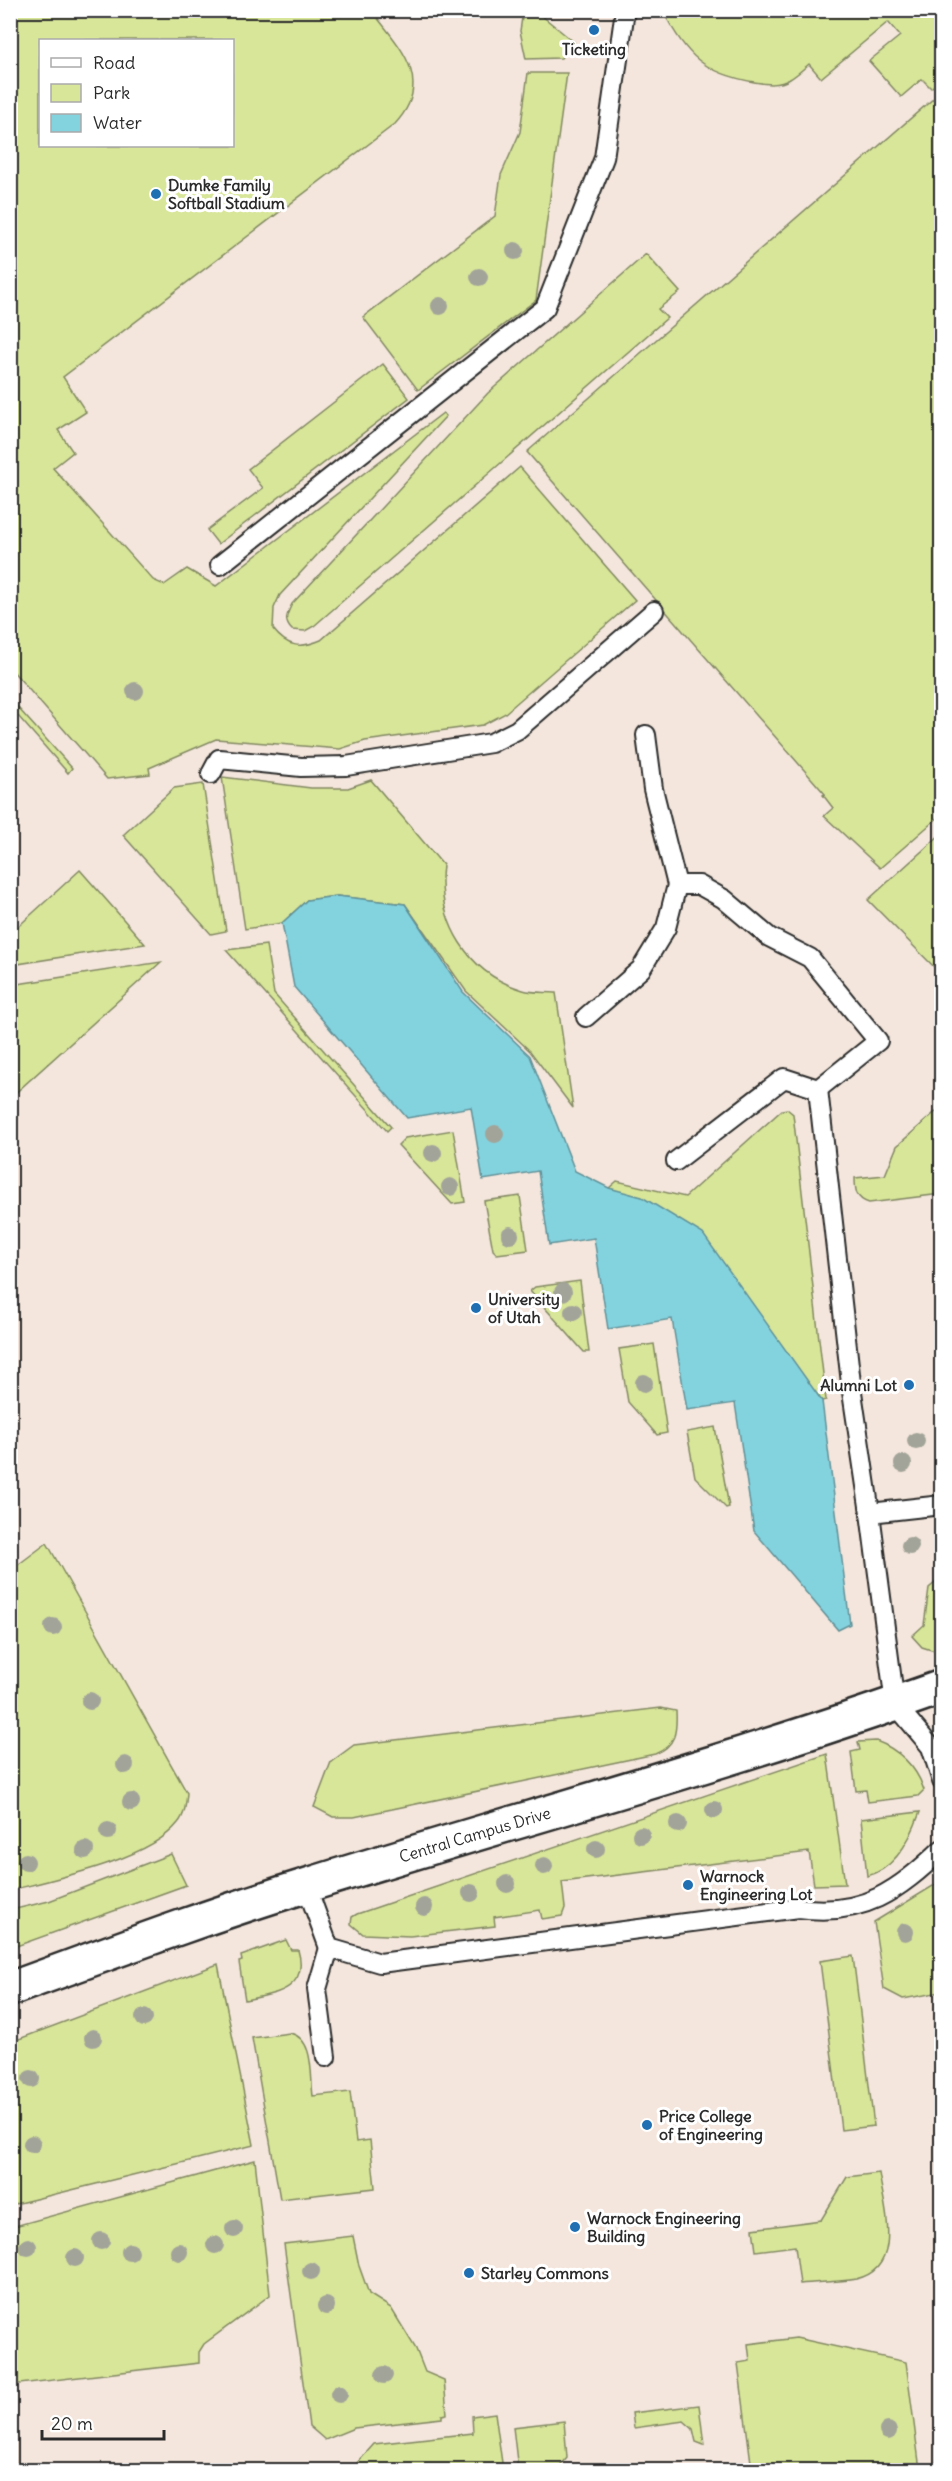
<svg xmlns="http://www.w3.org/2000/svg" width="952" height="2481" font-family="Delius,sans-serif">
	<rect width="100%" height="100%" fill="#fff"/>
	<filter id="ink" filterUnits="userSpaceOnUse"><feTurbulence type="fractalNoise" baseFrequency=".0167" numOctaves="2"/><feDisplacementMap in="SourceGraphic" scale="12" xChannelSelector="R" yChannelSelector="G"/><feConvolveMatrix kernelMatrix="1 2 1 2 8 2 1 2 1" color-interpolation-filters="sRGB"/></filter>
	<g filter="url(#ink)">
		<!-- built -->
		<path fill="#f4e6dc" fill-rule="evenodd" d="M 11,11 L 941,11 L 941,2470 L 11,2470 ZM 40,40 L 232,40 L 232,146 L 40,146 Z"/>
		<!-- green -->
		<g fill="#d8e699" stroke="#828862" stroke-width="1.5" fill-rule="evenodd">
			<path d="M 10,11 L 372,11 C 400,47 435,81 395,124 L 63,377 L 86,412 L 58,430 L 73,452 L 53,468 L 153,580 L 164,585 L 187,569 L 216,586 L 443,413 L 446,416 L 280,595 L 274,608 L 273,629 C 287,647 300,649 321,640 L 520,467 L 635,600 L 504,714 L 483,725 L 365,741 L 340,749 L 216,739 L 149,768 L 150,774 L 107,779 L 11,669 ZM 40,40 L 232,40 L 232,146 L 40,146 Z"/>
			<polygon points="523,11 536,11 574,42 561,58 526,59 520,31"/>
			<path d="M 663,11 L 941,11 L 941,79 L 931,88 L 922,79 L 901,97 L 869,61 L 900,36 L 888,22 L 821,78 L 809,64 C 803,69 797,75 790,79 C 779,86 766,84 754,82 C 704,73 686,56 663,11 Z"/>
			<polygon points="528,73 567,73 536,300 418,390 363,317 495,216 501,175 520,132"/>
			<polygon points="941,92 941,815 880,868 824,816 833,808 823,795 825,794 527,452"/>
			<path d="M 646,254 L 680,292 L 658,309 L 667,318 L 314,626 L 305,631 L 292,630 C 283,621 287,614 292,604 L 488,393 Z"/>
			<polygon points="383,364 409,398 218,544 207,530 263,488 248,469"/>
			<polygon points="10,699 72,768 68,773 11,708"/>
			<path d="M 222,777 L 311,788 L 348,788 L 371,780 L 443,865 C 436,921 468,974 523,990 C 533,993 545,992 556,993 L 573,1108 L 530,1051 L 466,991 L 405,904 L 337,896 L 307,900 L 282,923 L 245,929 Z"/>
			<polygon points="203,784 226,931 211,934 123,835 174,788"/>
			<polygon points="941,834 941,974 868,900"/>
			<polygon points="80,870 145,944 11,965 11,933"/>
			<polygon points="266,945 274,994 391,1127 387,1131 226,950"/>
			<polygon points="161,962 11,1097 11,985"/>
			<path d="M 941,1107 C 941,1123 940,1140 939,1155 C 939,1166 941,1181 941,1194 L 869,1203 C 856,1199 855,1191 855,1178 L 885,1175 L 897,1146 Z"/>
			<polygon points="787,1109 793,1114 826,1400 822,1401 609,1188 617,1181 685,1197 782,1110"/>
			<polygon points="453,1130 465,1202 452,1204 398,1145 405,1138"/>
			<polygon points="520,1196 528,1250 497,1254 493,1250 484,1201"/>
			<polygon points="580,1281 589,1352 584,1352 530,1291 535,1287"/>
			<polygon points="654,1344 667,1433 657,1435 628,1402 619,1349"/>
			<polygon points="715,1427 729,1507 726,1508 695,1477 687,1432"/>
			<path d="M 47,1543 L 187,1793 C 186,1803 185,1815 178,1823 C 150,1859 55,1879 11,1890 L 11,1570 Z"/>
			<polygon points="941,1578 941,1577 941,1653 922,1647 912,1636 924,1625 929,1588"/>
			<path d="M 661,1708 L 676,1711 C 677,1731 676,1746 655,1754 L 354,1817 L 333,1817 L 314,1807 L 331,1762 L 354,1745 Z"/>
			<path d="M 876,1741 C 898,1749 917,1767 924,1790 L 918,1796 L 868,1802 L 866,1790 L 856,1791 L 851,1752 L 860,1750 L 858,1742 Z"/>
			<polygon points="827,1754 845,1884 814,1885 809,1852 562,1882 565,1908 562,1916 542,1919 540,1910 494,1917 495,1926 410,1936 363,1934 351,1924 352,1917 357,1914"/>
			<path d="M 920,1812 C 911,1838 896,1869 867,1876 L 861,1819 Z"/>
			<polygon points="171,1854 186,1885 11,1948 11,1910 49,1901"/>
			<polygon points="941,1881 941,1992 903,1999 884,1989 874,1922"/>
			<path d="M 286,1940 L 291,1950 L 298,1950 C 310,1990 274,1994 245,2000 L 239,1962 L 242,1961 L 241,1956 Z"/>
			<polygon points="853,1956 874,2126 841,2130 820,1961"/>
			<polygon points="218,1964 254,2145 11,2205 11,2042"/>
			<path d="M 290,2033 C 315,2039 310,2075 313,2096 L 350,2092 L 356,2142 L 370,2140 L 375,2188 L 280,2199 L 252,2038 Z"/>
			<polygon points="255,2160 270,2295 204,2344 199,2352 199,2363 11,2385 11,2227"/>
			<path d="M 879,2173 C 884,2207 905,2268 856,2279 C 838,2282 819,2282 800,2284 L 795,2246 L 756,2251 L 753,2229 L 821,2220 L 847,2177 Z"/>
			<polygon points="353,2236 359,2266 369,2294 391,2308 416,2349 425,2372 444,2380 447,2414 442,2415 442,2418 354,2428 325,2440 309,2426 284,2244"/>
			<polygon points="796,2338 906,2362 920,2470 752,2470 738,2363 750,2361 748,2344"/>
			<polygon points="699,2405 704,2445 696,2442 693,2429 684,2421 634,2428 632,2413"/>
			<polygon points="495,2413 503,2470 351,2470 374,2444 473,2433 472,2416"/>
			<polygon points="564,2421 567,2458 557,2470 518,2470 513,2427"/>
		</g>
		<!-- water -->
		<polygon fill="#83d3df" stroke="#609097" stroke-width="1.5" points="337,896 405,904 463,992 530,1056 575,1171 609,1188 642,1197 703,1234 822,1401 850,1624 838,1630 754,1531 735,1403 687,1410 672,1319 608,1329 594,1238 549,1245 538,1171 483,1180 471,1107 407,1118 294,987 282,923 307,900"/>
		<g fill="none" stroke-linecap="round" stroke-linejoin="round">
			<defs>
				<g id="service">
					<polyline points="220,565 545,308 604,158 625,10"/>
					<polyline points="211,774 219,759 301,767 346,766 491,743 517,730 654,611"/>
					<polyline points="677,885 699,885 724,899 769,937 810,958 878,1041 818,1089"/>
					<polyline points="586,1017 641,969 666,928 677,885 653,789 646,735"/>
					<polyline points="676,1161 784,1078 818,1089 852,1392 870,1513 942,1505"/>
					<polyline points="870,1513 895,1704 931,1747 942,1781"/>
					<path d="M 306,1885 L 329,1948 L 380,1963 L 799,1908 C 863,1917 898,1891 942,1849"/>
					<polyline points="326,2057 317,1989 329,1948"/>
				</g>
				<g id="tertiary">
					<path id="s1" d="M 10,1989 C 109,1953 207,1916 308,1885 C 519,1819 733,1762 942,1687"/>
				</g>
			</defs>
			<!-- service casing -->
			<use href="#service" stroke="#2b2b2b" stroke-width="22"/>
			<!-- tertiary casing -->
			<use href="#tertiary" stroke="#2b2b2b" stroke-width="38"/>
			<!-- service -->
			<use href="#service" stroke="#fff" stroke-width="18"/>
			<!-- tertiary -->
			<use href="#tertiary" stroke="#fff" stroke-width="33"/>
		</g>
		<!-- trees -->
		<g fill="#a2a499">
			<circle cx="515" cy="251" r="9"/>
			<circle cx="479" cy="277" r="9"/>
			<circle cx="440" cy="306" r="9"/>
			<circle cx="135" cy="691" r="9"/>
			<circle cx="495" cy="1134" r="9"/>
			<circle cx="433" cy="1153" r="9"/>
			<circle cx="450" cy="1187" r="9"/>
			<circle cx="510" cy="1235" r="9"/>
			<circle cx="563" cy="1292" r="9"/>
			<circle cx="573" cy="1312" r="9"/>
			<circle cx="644" cy="1383" r="9"/>
			<circle cx="916" cy="1441" r="9"/>
			<circle cx="903" cy="1464" r="9"/>
			<circle cx="910" cy="1546" r="9"/>
			<circle cx="53" cy="1627" r="9"/>
			<circle cx="90" cy="1701" r="9"/>
			<circle cx="125" cy="1765" r="9"/>
			<circle cx="131" cy="1802" r="9"/>
			<circle cx="714" cy="1810" r="9"/>
			<circle cx="678" cy="1824" r="9"/>
			<circle cx="108" cy="1831" r="9"/>
			<circle cx="641" cy="1835" r="9"/>
			<circle cx="596" cy="1849" r="9"/>
			<circle cx="85" cy="1850" r="9"/>
			<circle cx="26" cy="1862" r="9"/>
			<circle cx="544" cy="1866" r="9"/>
			<circle cx="507" cy="1884" r="9"/>
			<circle cx="471" cy="1893" r="9"/>
			<circle cx="424" cy="1907" r="9"/>
			<circle cx="905" cy="1932" r="9"/>
			<circle cx="144" cy="2018" r="9"/>
			<circle cx="93" cy="2038" r="9"/>
			<circle cx="31" cy="2079" r="9"/>
			<circle cx="32" cy="2144" r="9"/>
			<circle cx="234" cy="2229" r="9"/>
			<circle cx="101" cy="2241" r="9"/>
			<circle cx="215" cy="2245" r="9"/>
			<circle cx="28" cy="2247" r="9"/>
			<circle cx="130" cy="2252" r="9"/>
			<circle cx="179" cy="2252" r="9"/>
			<circle cx="75" cy="2258" r="9"/>
			<circle cx="311" cy="2271" r="9"/>
			<circle cx="326" cy="2306" r="9"/>
			<circle cx="384" cy="2375" r="9"/>
			<circle cx="339" cy="2394" r="9"/>
			<circle cx="888" cy="2431" r="9"/>
		</g>
	</g>
	<!-- markers -->
	<g fill="#1f6fb2" stroke="#fff" stroke-width="2">
		<circle cx="594" cy="30" r="6"/>
		<circle cx="156" cy="194" r="6"/>
		<circle cx="476" cy="1308" r="6"/>
		<circle cx="909" cy="1385" r="6"/>
		<circle cx="688" cy="1885" r="6"/>
		<circle cx="647" cy="2125" r="6"/>
		<circle cx="575" cy="2227" r="6"/>
		<circle cx="469" cy="2273" r="6"/>
	</g>
	<g text-anchor="middle" stroke-width="6" stroke-linejoin="round" paint-order="stroke">
		<!-- poi labels -->
		<g font-size="16" font-weight="bold" fill="#2b2b2b" stroke="#fff" text-anchor="start">
			<text x="594" y="55" text-anchor="middle">Ticketing</text>
			<text x="168" y="191">Dumke Family<tspan x="168" dy="18">Softball Stadium</tspan></text>
			<text x="488" y="1305">University<tspan x="488" dy="18">of Utah</tspan></text>
			<text x="897" y="1391" text-anchor="end">Alumni Lot</text>
			<text x="700" y="1882">Warnock<tspan x="700" dy="18">Engineering Lot</tspan></text>
			<text x="659" y="2122">Price College<tspan x="659" dy="18">of Engineering</tspan></text>
			<text x="587" y="2224">Warnock Engineering<tspan x="587" dy="18">Building</tspan></text>
			<text x="481" y="2279">Starley Commons</text>
		</g>
		<!-- street labels -->
		<g font-size="16" fill="#2b2b2b" stroke="#fff">
			<text dy="6" stroke="none"><textPath href="#s1" startOffset="490">Central Campus Drive</textPath></text>
		</g>
	</g>
	<!-- margin -->
	<rect width="952" height="2481" fill="none" stroke="#fff" stroke-width="36"/>
	<rect x="18" y="18" width="916" height="2445" fill="none" stroke="#2b2b2b" stroke-width="2" filter="url(#ink)"/>
	<!-- legend -->
	<rect x="39" y="39" width="195" height="108" fill="#ffffff" stroke="#aaaaaa" stroke-width="1.5"/>
	<rect x="51" y="58" width="30" height="9" fill="#ffffff" stroke="#aaaaaa" stroke-width="1.5"/>
	<text x="93" y="69" font-size="18" fill="#2b2b2b">Road</text>
	<rect x="51" y="84" width="30" height="18" fill="#d8e699" stroke="#aaaaaa" stroke-width="1.5"/>
	<text x="93" y="99" font-size="18" fill="#2b2b2b">Park</text>
	<rect x="51" y="114" width="30" height="18" fill="#83d3df" stroke="#aaaaaa" stroke-width="1.5"/>
	<text x="93" y="129" font-size="18" fill="#2b2b2b">Water</text>
	<!-- scale -->
	<path d="M42 2430v9h122v-9" fill="none" stroke="#2b2b2b" stroke-width="3"/>
	<text x="51" y="2430" font-size="18" fill="#2b2b2b" stroke="#ffffff" stroke-width="4.5" paint-order="stroke">20 m</text>
</svg>
